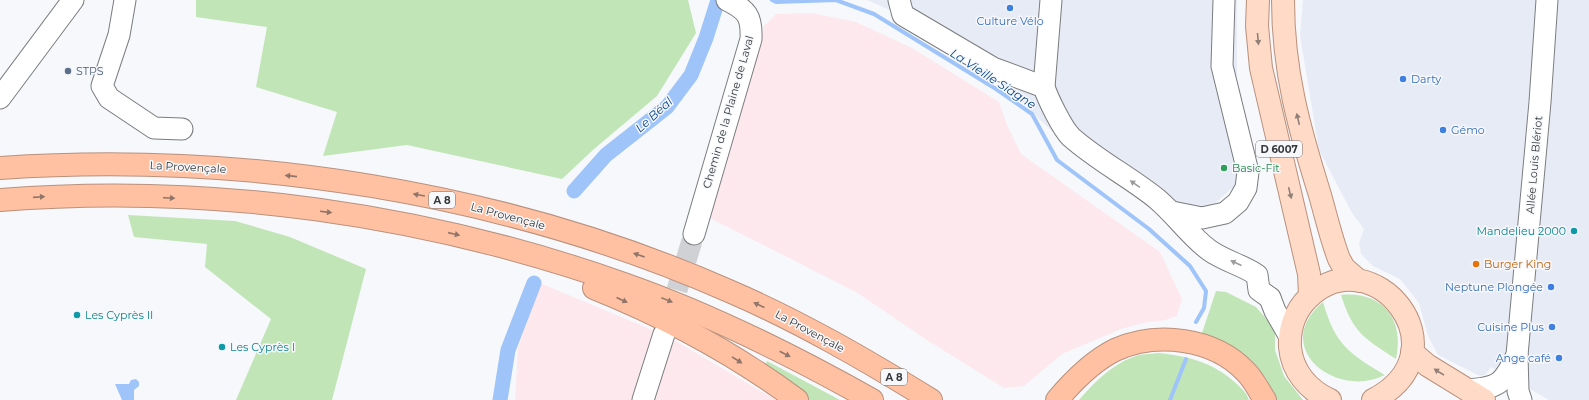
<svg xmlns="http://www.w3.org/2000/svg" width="1589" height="400" font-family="Montserrat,sans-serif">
	<rect width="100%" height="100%" fill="#f6f8fb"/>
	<!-- built -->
	<g fill="#e7ebf6">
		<polygon points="867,0 1237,0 1237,184 1206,211 1151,203 1064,143 990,71 890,10"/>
		<polygon points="1303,0 1589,0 1589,400 1549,400 1491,367 1485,375 1480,376 1438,355 1428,336 1419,303 1400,279 1373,266 1361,254 1359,243 1364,229 1352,213 1319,150 1300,36"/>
	</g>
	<!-- industrial -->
	<g fill="#fde8ed">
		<polygon points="812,13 856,22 912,48 999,102 1007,125 1021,154 1160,252 1182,299 1177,316 1165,320 1143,323 1121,329 1062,354 1024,386 1004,388 927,340 856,292 708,217 764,26 776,14"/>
		<polygon points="540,283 669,337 776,400 515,400 518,348"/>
	</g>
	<!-- green -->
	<g fill="#c1e5b7">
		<polygon points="196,0 688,0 696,33 657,96 594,149 562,179 407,145 323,156 337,112 256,87 267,27 196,17"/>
		<polygon points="128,215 235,221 290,237 366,269 332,400 236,400 271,319 205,267 207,244 134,237"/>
		<polygon points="1216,291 1226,292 1256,307 1275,329 1275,350 1284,376 1303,400 1276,400 1266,378 1236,349 1202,333"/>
		<path d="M 1341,295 C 1382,291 1405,319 1396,359 C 1364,338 1353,333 1341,295 Z"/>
		<path d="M 1323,302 C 1335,344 1348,353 1385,375 C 1336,400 1269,347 1323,302 Z"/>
		<path d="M 1158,353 C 1186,356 1209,361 1231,379 C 1238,385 1246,391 1249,400 L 1079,400 C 1095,381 1115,362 1139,355 C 1145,354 1152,354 1158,353 Z"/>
		<polygon points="767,361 840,400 809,400 764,367"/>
	</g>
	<!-- water -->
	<polygon fill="#9fc4f9" points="136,379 139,382 139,386 134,390 134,400 122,400 115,384 129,384 131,380"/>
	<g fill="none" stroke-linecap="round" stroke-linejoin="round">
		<!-- stream -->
		<g stroke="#9fc4f9" stroke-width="4">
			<polyline points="772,0 776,2 836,0 874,14 996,89 1032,114 1057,160 1149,229 1190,266 1206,291 1204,308 1196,322"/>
			<polyline points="1170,400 1186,359"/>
		</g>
		<!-- canal -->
		<g stroke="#9fc4f9" stroke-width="15">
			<polyline points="574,191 606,155 667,107 691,75 706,38 718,0"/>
			<polyline points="500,400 508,350 534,283"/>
		</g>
		<!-- minor-tunnel -->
		<polyline stroke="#d0d1d4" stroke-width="21" stroke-dasharray="21 10" stroke-linecap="butt" points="668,320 694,234"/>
		<defs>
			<g id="minor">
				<polyline points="125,0 119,35 102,86 109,98 154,128 182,129"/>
				<polyline points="899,0 903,15 993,68 1044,87"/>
				<path d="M 1051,0 L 1044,87 C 1048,99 1062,128 1071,137 C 1098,161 1130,177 1157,199 C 1176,215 1190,236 1209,250 C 1224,261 1243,265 1257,275 L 1259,290 L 1270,298"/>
				<polyline points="0,98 73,0"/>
				<polyline points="1172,212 1202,218 1225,213 1238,202 1246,188 1248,172 1222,66 1224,0"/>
				<path d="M 694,234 L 751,39 C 752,16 747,10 727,0"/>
				<polyline points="1270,298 1275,311 1290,337"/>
				<path d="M 1467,390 C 1499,388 1503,384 1517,355"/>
				<polyline points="643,400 664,334"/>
				<polyline points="1521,400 1518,391 1517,355 1540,102 1547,0"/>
			</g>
			<g id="major">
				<polyline points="1258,0 1257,26 1261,68 1309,274 1310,296"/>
				<path d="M 1283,0 C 1283,71 1299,128 1320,195 C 1326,216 1331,238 1339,259 L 1344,268 L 1359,281"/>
				<polyline points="1412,352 1427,365 1484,400"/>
				<path d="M 1330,400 C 1308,390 1292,371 1290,347 C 1289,329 1295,311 1308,298 C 1372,235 1468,351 1373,400"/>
			</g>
			<g id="highway">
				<path d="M 0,168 C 244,151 504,192 729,291 C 799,321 866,360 931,400"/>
				<path d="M 0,200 C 210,183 426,214 624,284 C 710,314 792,355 872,400"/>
				<path d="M 594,288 C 666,317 735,354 797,400"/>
				<path d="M 1057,400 C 1073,381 1093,361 1115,350 C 1157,331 1214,338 1246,372 C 1254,380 1259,391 1265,400"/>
			</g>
		</defs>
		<!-- minor casing -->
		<use href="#minor" stroke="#7b7c7f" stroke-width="23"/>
		<!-- major casing -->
		<use href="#major" stroke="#b9917d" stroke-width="24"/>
		<!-- highway casing -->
		<use href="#highway" stroke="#b9917d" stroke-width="24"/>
		<!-- minor -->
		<use href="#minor" stroke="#fff" stroke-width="21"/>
		<!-- major -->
		<use href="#major" stroke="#ffdac7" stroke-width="22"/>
		<!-- highway -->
		<use href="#highway" stroke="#ffc1a2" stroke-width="22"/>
	</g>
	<!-- one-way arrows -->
	<defs><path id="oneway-solid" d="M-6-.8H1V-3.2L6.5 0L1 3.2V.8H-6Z"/></defs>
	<g fill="#908078">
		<use href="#oneway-solid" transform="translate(1258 39) rotate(85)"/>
		<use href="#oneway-solid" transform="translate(1298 119) rotate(-103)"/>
		<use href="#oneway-solid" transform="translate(1290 193) rotate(76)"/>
		<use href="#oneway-solid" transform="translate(1439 372) rotate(-148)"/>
	</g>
	<g fill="#907568">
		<use href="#oneway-solid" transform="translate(291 176) rotate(-174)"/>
		<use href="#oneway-solid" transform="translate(419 195) rotate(-170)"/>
		<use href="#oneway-solid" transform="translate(39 197) rotate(-4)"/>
		<use href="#oneway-solid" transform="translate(169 198) rotate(3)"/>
		<use href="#oneway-solid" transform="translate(326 212) rotate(7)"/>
		<use href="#oneway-solid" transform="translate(454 234) rotate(13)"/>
		<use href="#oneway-solid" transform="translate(639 255) rotate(-161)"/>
		<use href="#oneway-solid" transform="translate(622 300) rotate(24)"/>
		<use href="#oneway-solid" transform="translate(667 300) rotate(22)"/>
		<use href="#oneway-solid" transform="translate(759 305) rotate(-155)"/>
		<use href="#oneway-solid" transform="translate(785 354) rotate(27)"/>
		<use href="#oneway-solid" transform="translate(737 360) rotate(32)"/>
	</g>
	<g fill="#9a9b9c">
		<use href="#oneway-solid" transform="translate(1135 184) rotate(-145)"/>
		<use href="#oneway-solid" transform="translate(1236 263) rotate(-156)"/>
	</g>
	<!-- markers -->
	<g fill="#3f7fe0" stroke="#f6f8fb" stroke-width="1.5">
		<circle cx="1010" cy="8" r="4"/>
		<circle cx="1403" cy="79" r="4"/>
		<circle cx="1443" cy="130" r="4"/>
		<circle cx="1551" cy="287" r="4"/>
		<circle cx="1552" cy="327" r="4"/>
		<circle cx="1559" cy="358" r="4"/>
	</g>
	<circle fill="#5c6f8a" stroke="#f6f8fb" stroke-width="1.5" cx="68" cy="71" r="4"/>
	<circle fill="#2e9e5b" stroke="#f6f8fb" stroke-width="1.5" cx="1224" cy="168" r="4"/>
	<g fill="#0f9aa8" stroke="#f6f8fb" stroke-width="1.5">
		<circle cx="1574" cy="231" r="4"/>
		<circle cx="77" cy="315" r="4"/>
		<circle cx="222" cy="347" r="4"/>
	</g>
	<circle fill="#e8710a" stroke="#f6f8fb" stroke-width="1.5" cx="1476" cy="264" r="4"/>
	<g text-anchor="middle" stroke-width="3" stroke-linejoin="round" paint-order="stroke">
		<!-- shield labels -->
		<g fill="#f6f8fb" stroke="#707172" stroke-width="1">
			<rect x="1256" y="141" width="46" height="16" rx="3"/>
			<rect x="429" y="192" width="26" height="16" rx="3"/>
			<rect x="881" y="369" width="26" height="16" rx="3"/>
		</g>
		<g font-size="10" font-weight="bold" fill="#363738">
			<text x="1279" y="153">D 6007</text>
			<text x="442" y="204">A 8</text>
			<text x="894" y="381">A 8</text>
		</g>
		<!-- shop labels -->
		<g font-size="11" fill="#366cbe" stroke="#f6f8fb" text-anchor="end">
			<text x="1010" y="25" text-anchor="middle">Culture Vélo</text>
			<text x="1411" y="83" text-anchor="start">Darty</text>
			<text x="1451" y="134" text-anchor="start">Gémo</text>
			<text x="1543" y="291">Neptune Plongée</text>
			<text x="1544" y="331">Cuisine Plus</text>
			<text x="1551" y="362">Ange café</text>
		</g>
		<!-- service labels -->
		<g font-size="11" fill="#4e5e75" stroke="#f6f8fb" text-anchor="start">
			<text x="76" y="75">STPS</text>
		</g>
		<!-- street labels -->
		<g font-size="11" fill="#363738" stroke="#f6f8fb">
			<text transform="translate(728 112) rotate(-74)" y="4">Chemin de la Plaine de Laval</text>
			<text transform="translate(1534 165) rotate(-85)" y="4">Allée Louis Blériot</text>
			<text transform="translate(188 167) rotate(3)" y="4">La Provençale</text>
			<text transform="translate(508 216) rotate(15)" y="4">La Provençale</text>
			<text transform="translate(810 331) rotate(28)" y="4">La Provençale</text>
		</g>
		<!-- leisure labels -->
		<g font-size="11" fill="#27864d" stroke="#f6f8fb" text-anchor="start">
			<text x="1232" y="172">Basic-Fit</text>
		</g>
		<!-- culture labels -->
		<g font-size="11" fill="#0d838f" stroke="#f6f8fb" text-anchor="start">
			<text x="1566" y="235" text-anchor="end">Mandelieu 2000</text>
			<text x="85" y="319">Les Cyprès II</text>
			<text x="230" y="351">Les Cyprès I</text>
		</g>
		<!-- food labels -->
		<g font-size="11" fill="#c56008" stroke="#f6f8fb" text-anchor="start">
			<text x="1484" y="268">Burger King</text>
		</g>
		<!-- water labels -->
		<g font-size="12" font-style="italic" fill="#07458f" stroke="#f6f8fb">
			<text transform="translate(993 79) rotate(33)" y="4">La Vieille Siagne</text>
			<text transform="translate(654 115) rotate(-42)" y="4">Le Béal</text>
		</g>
	</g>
</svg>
